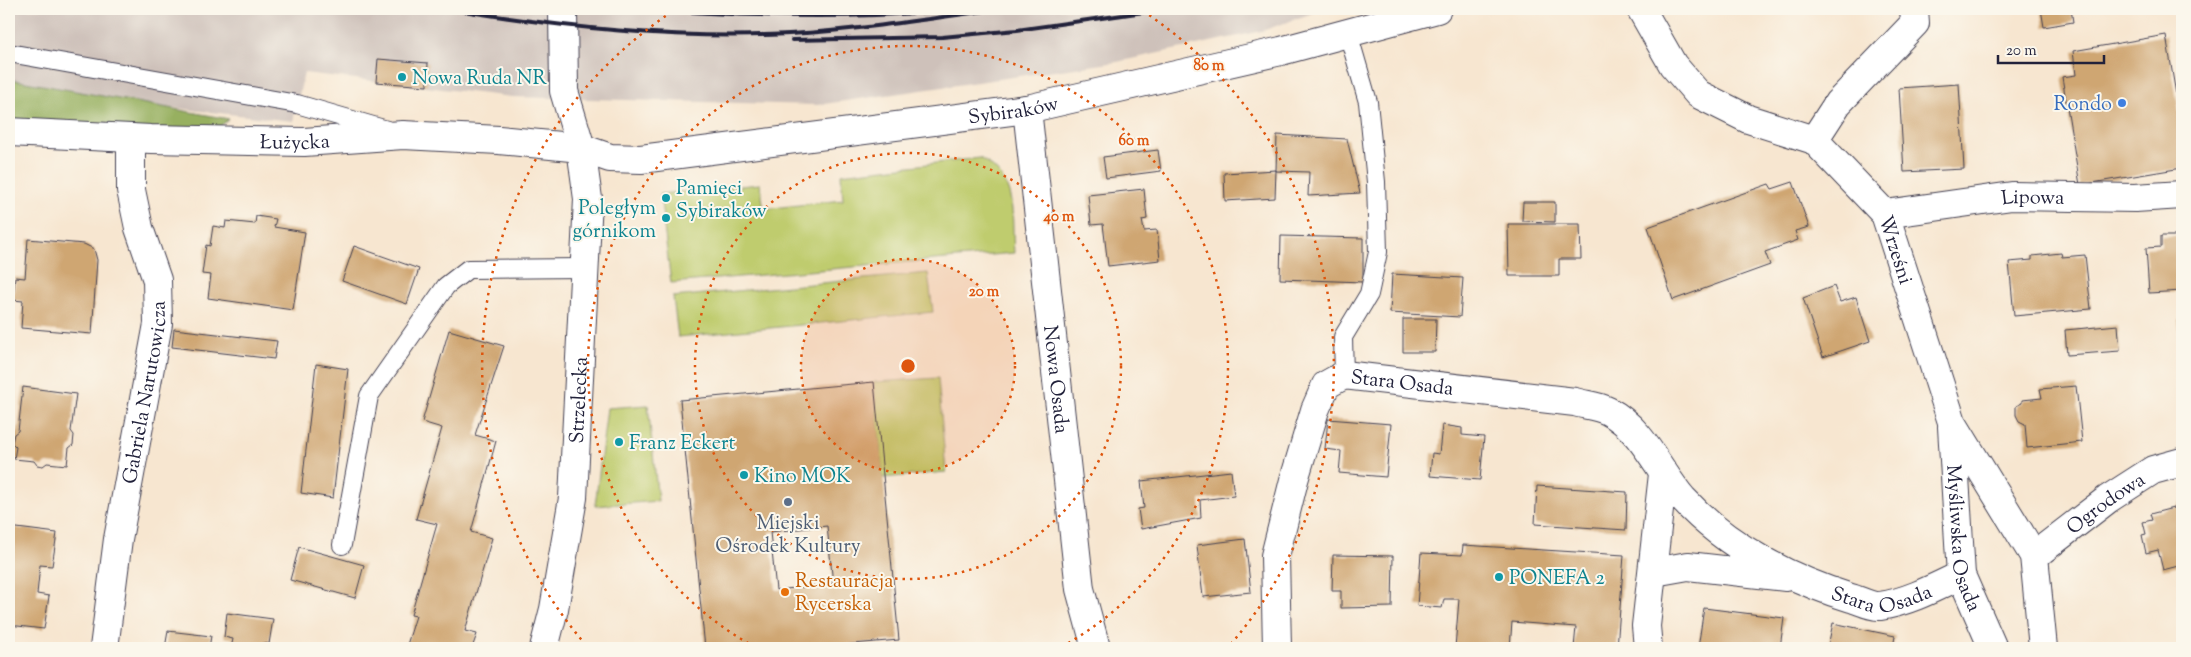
<svg xmlns="http://www.w3.org/2000/svg" width="2191" height="657" font-family="'Sorts Mill Goudy',serif">
	<rect width="100%" height="100%" fill="#fbf7ec"/>
	<filter id="ink" filterUnits="userSpaceOnUse"><feTurbulence type="fractalNoise" baseFrequency=".02" numOctaves="2"/><feDisplacementMap in="SourceGraphic" scale="10" xChannelSelector="R" yChannelSelector="G"/><feConvolveMatrix kernelMatrix="1 2 1 2 8 2 1 2 1" color-interpolation-filters="sRGB"/></filter>
	<filter id="wash" filterUnits="userSpaceOnUse"><feTurbulence type="fractalNoise" baseFrequency=".0096" numOctaves="4" result="noise"/><feDisplacementMap in="SourceGraphic" scale="20" xChannelSelector="R" yChannelSelector="G"/><feGaussianBlur stdDeviation="1.12" result="paint"/><feColorMatrix in="noise" values="0 0 0 0 0 0 0 0 0 0 0 0 0 0 0 0 0 1.4 0 .05"/><feComposite in="paint" operator="in"/></filter>
	<g filter="url(#wash)">
		<rect width="100%" height="100%" fill="#f7e6d0"/>
		<!-- industrial -->
		<polygon fill="#cec1ba" points="9,9 1324,9 1262,31 1117,62 817,105 512,97 304,73 293,121 9,90"/>
		<!-- green -->
		<g fill="#bfcc6e" stroke="#707754">
			<path d="M 980,158 C 1019,181 1011,213 1014,253 L 671,283 L 660,194 L 760,184 L 764,209 L 843,200 L 841,174 Z"/>
			<polygon points="928,273 933,312 678,337 673,297"/>
			<polygon points="938,378 946,472 883,478 874,382"/>
			<polygon points="648,405 658,501 595,506 607,408"/>
		</g>
		<!-- forest -->
		<polygon fill="#97b061" stroke="#5c694e" points="9,79 229,119 203,140 9,121"/>
		<g id="blocks">
			<!-- building -->
			<g fill="#cfa672" fill-rule="evenodd">
				<polygon points="2041,9 2071,9 2073,22 2044,27"/>
				<polygon points="2166,35 2182,130 2182,168 2080,185 2062,77 2076,75 2073,51"/>
				<polygon points="378,59 428,63 427,86 376,82"/>
				<polygon points="1959,84 1964,169 1904,172 1899,88"/>
				<polygon points="1277,135 1347,139 1360,193 1308,196 1309,172 1276,171"/>
				<polygon points="1158,150 1161,171 1106,178 1103,157"/>
				<polygon points="1276,170 1275,198 1225,201 1224,173"/>
				<polygon points="1793,182 1809,227 1795,231 1798,240 1765,252 1770,265 1673,300 1648,227 1769,184 1772,189"/>
				<polygon points="1144,189 1147,219 1142,220 1144,231 1157,230 1160,260 1108,266 1103,224 1091,225 1088,195"/>
				<polygon points="1523,202 1555,202 1555,222 1522,221"/>
				<polygon points="256,216 276,219 274,227 305,232 293,310 208,298 211,275 202,274 206,245 210,246 213,226 225,228 226,221 255,224"/>
				<polygon points="1508,224 1580,224 1581,259 1559,259 1559,276 1509,276"/>
				<polygon points="1281,236 1363,238 1363,282 1280,279"/>
				<polygon points="2161,236 2179,236 2180,246 2182,246 2182,291 2149,293 2146,248 2161,247"/>
				<polygon points="28,239 84,244 94,249 97,260 92,334 21,328 23,301 13,300 15,277 25,278"/>
				<polygon points="354,246 419,269 407,304 342,281"/>
				<polygon points="2061,253 2062,257 2085,255 2091,309 2014,316 2009,262 2032,260 2032,256"/>
				<polygon points="1392,274 1463,278 1460,317 1390,313"/>
				<polygon points="1834,286 1840,302 1856,297 1870,341 1823,357 1803,298"/>
				<polygon points="1403,319 1436,319 1435,352 1403,352"/>
				<polygon points="2178,320 2182,320 2182,334 2180,335"/>
				<polygon points="2118,325 2120,351 2067,355 2065,330"/>
				<polygon points="174,329 277,341 274,359 172,347"/>
				<polygon points="449,330 504,346 475,435 496,441 471,532 492,538 465,631 477,634 472,648 406,648 416,616 411,615 437,524 416,519 442,428 422,422"/>
				<polygon points="316,364 348,369 333,498 301,493"/>
				<path d="M 874,382 L 899,640 L 807,648 L 705,648 L 680,400 ZM 827,526 L 833,584 L 776,590 L 770,532 Z"/>
				<polygon points="2076,386 2082,442 2027,448 2025,424 2019,421 2016,415 2016,406 2022,403 2022,400 2042,398 2040,389"/>
				<polygon points="23,387 76,394 71,431 74,435 73,445 69,448 67,465 47,463 43,466 37,465 34,461 14,459 16,447 12,443 14,434 18,431"/>
				<polygon points="1328,419 1391,424 1386,477 1339,473 1341,451 1325,449"/>
				<polygon points="1442,425 1462,428 1462,435 1484,437 1480,480 1430,476 1432,453 1439,454"/>
				<polygon points="1231,471 1234,496 1200,500 1201,518 1141,529 1138,509 1144,508 1141,481"/>
				<polygon points="1537,486 1627,492 1626,530 1535,524"/>
				<polygon points="2182,499 2182,565 2163,570 2158,550 2146,553 2142,535 2146,534 2143,522 2152,520 2150,514 2177,507"/>
				<polygon points="9,527 57,533 52,566 40,565 37,594 49,596 44,629 9,625"/>
				<polygon points="1245,539 1251,592 1203,597 1197,545"/>
				<polygon points="1463,545 1624,555 1617,648 1574,648 1576,627 1512,622 1510,648 1455,648 1459,599 1444,599 1442,608 1417,606 1421,553 1462,555"/>
				<polygon points="299,547 364,565 355,598 290,580"/>
				<polygon points="1333,555 1393,556 1392,607 1341,608 1341,591 1332,591"/>
				<polygon points="1704,608 1784,618 1780,648 1698,648"/>
				<polygon points="227,613 273,619 269,644 262,643 261,648 231,648 233,639 224,637"/>
				<polygon points="1833,623 1895,636 1893,648 1839,648 1828,646"/>
				<polygon points="168,631 211,636 209,648 165,648"/>
			</g>
		</g>
	</g>
	<g filter="url(#ink)">
		<use href="#blocks" fill-opacity="0" stroke="#423f51" stroke-width="1"/>
		<g fill="none" stroke-linecap="round" stroke-linejoin="round">
			<defs>
				<g id="lane">
					<polyline points="9,53 297,104 387,130"/>
					<polyline points="1344,375 1343,337 1369,294 1378,252 1376,182 1368,102 1348,33"/>
					<polyline points="342,545 369,396 446,286 468,269 584,268"/>
				</g>
				<g id="street">
					<path id="s1" d="M 1641,9 L 1673,65 L 1698,94 L 1748,119 L 1814,140 L 1885,214 L 1952,422 L 2034,556 L 2043,648"/>
					<path id="s2" d="M 1027,109 L 1080,589 L 1096,648"/>
					<path id="s3" d="M 9,132 L 151,139 L 304,142 L 403,135 L 499,140 L 581,148 L 610,158 L 641,159 L 1027,109 L 1281,51 L 1437,9"/>
					<polyline points="1814,140 1838,103 1915,23 1914,9"/>
					<path id="s4" d="M 1885,214 L 2012,196 L 2135,198 L 2182,195"/>
					<path id="s5" d="M 1952,427 L 1961,575 L 1993,648"/>
					<path id="s6" d="M 2034,556 L 2108,499 L 2153,470 L 2182,462"/>
					<polyline points="1654,572 1688,566 1786,577"/>
					<path id="s7" d="M 104,648 L 118,539 L 158,324 L 157,280 L 139,228 L 131,190 L 131,138"/>
					<path id="s8" d="M 544,648 L 554,609 L 573,498 L 588,199 L 581,148 L 564,91 L 563,9"/>
					<path id="s9" d="M 1277,648 L 1275,556 L 1294,480 L 1315,410 L 1326,385 L 1344,375 L 1575,402 C 1585,405 1598,406 1608,411 C 1643,429 1658,470 1683,499 C 1727,547 1790,579 1851,598 C 1859,600 1872,607 1880,606 C 1908,602 1936,587 1961,575"/>
					<polyline points="1648,648 1646,626 1663,474"/>
				</g>
			</defs>
			<!-- lane casing -->
			<use href="#lane" stroke="#423f51" stroke-width="20"/>
			<!-- street casing -->
			<use href="#street" stroke="#423f51" stroke-width="30"/>
			<!-- lane -->
			<use href="#lane" stroke="#fff" stroke-width="18"/>
			<!-- street -->
			<use href="#street" stroke="#fff" stroke-width="28"/>
			<!-- rail -->
			<g stroke="#22223b" stroke-width="4">
				<path d="M 450,9 C 562,27 675,40 789,34 C 859,30 929,19 999,9"/>
				<path d="M 645,9 C 739,16 836,19 930,12"/>
				<polyline points="792,40 942,37 1017,30 1165,9"/>
			</g>
		</g>
	</g>
	<!-- distance rings -->
	<circle cx="908" cy="366" r="107" fill="#de560e" fill-opacity=".12"/>
	<g fill="none" stroke="#de560e" stroke-width="2.5" stroke-dasharray="2.5 5">
		<circle cx="908" cy="366" r="107"/>
		<circle cx="908" cy="366" r="213"/>
		<path d="M755 647A320 320 0 1 1 1061 647"/>
		<path d="M586 645A426 426 0 0 1 673 11M1143 11A426 426 0 0 1 1230 645"/>
	</g>
	<!-- markers -->
	<g fill="#0f9aa8" stroke="#fbf7ec" stroke-width="2">
		<circle cx="402" cy="77" r="5"/>
		<circle cx="666" cy="198" r="5"/>
		<circle cx="666" cy="218" r="5"/>
		<circle cx="619" cy="442" r="5"/>
		<circle cx="744" cy="475" r="5"/>
		<circle cx="1499" cy="577" r="5"/>
	</g>
	<circle fill="#3f7fe0" stroke="#fbf7ec" stroke-width="2" cx="2122" cy="103" r="5"/>
	<circle fill="#5c6f8a" stroke="#fbf7ec" stroke-width="2" cx="788" cy="502" r="5"/>
	<circle fill="#e8710a" stroke="#fbf7ec" stroke-width="2" cx="785" cy="592" r="5"/>
	<g text-anchor="middle" stroke-width="4" stroke-linejoin="round" paint-order="stroke">
		<!-- culture labels -->
		<g font-size="20" fill="#0d838f" stroke="#fbf7ec" text-anchor="start">
			<text x="412" y="84">Nowa Ruda NR</text>
			<text x="676" y="194">Pamięci<tspan x="676" dy="23">Sybiraków</tspan></text>
			<text x="656" y="214" text-anchor="end">Poległym<tspan x="656" dy="23">górnikom</tspan></text>
			<text x="629" y="449">Franz Eckert</text>
			<text x="754" y="482">Kino MOK</text>
			<text x="1509" y="584">PONEFA 2</text>
		</g>
		<!-- shop labels -->
		<g font-size="20" fill="#366cbe" stroke="#fbf7ec" text-anchor="end">
			<text x="2112" y="110">Rondo</text>
		</g>
		<!-- street labels -->
		<g font-size="20" fill="#22223b" stroke="#fbf7ec">
			<text dy="7" stroke="none"><textPath href="#s3" startOffset="1010">Sybiraków</textPath></text>
			<text dy="7" stroke="none"><textPath href="#s3" startOffset="286">Łużycka</textPath></text>
			<text dy="7" stroke="none"><textPath href="#s4" startOffset="149">Lipowa</textPath></text>
			<text dy="7" stroke="none"><textPath href="#s1" startOffset="368">Wrześni</textPath></text>
			<text dy="7" stroke="none"><textPath href="#s2" startOffset="272">Nowa Osada</textPath></text>
			<text dy="7" stroke="none"><textPath href="#s9" startOffset="350">Stara Osada</textPath></text>
			<text dy="7" stroke="none"><textPath href="#s7" startOffset="259">Gabriela Narutowicza</textPath></text>
			<text dy="7" stroke="none"><textPath href="#s8" startOffset="251">Strzelecka</textPath></text>
			<text dy="7" stroke="none"><textPath href="#s6" startOffset="89">Ogrodowa</textPath></text>
			<text dy="7" stroke="none"><textPath href="#s5" startOffset="112">Myśliwska Osada</textPath></text>
			<text dy="7" stroke="none"><textPath href="#s9" startOffset="904">Stara Osada</textPath></text>
		</g>
		<!-- service labels -->
		<g font-size="20" fill="#4e5e75" stroke="#fbf7ec">
			<text x="788" y="529">Miejski<tspan x="788" dy="23">Ośrodek Kultury</tspan></text>
		</g>
		<!-- food labels -->
		<g font-size="20" fill="#c56008" stroke="#fbf7ec" text-anchor="start">
			<text x="795" y="587">Restauracja<tspan x="795" dy="23">Rycerska</tspan></text>
		</g>
	</g>
	<circle cx="908" cy="366" r="8" fill="#de560e" stroke="#fbf7ec" stroke-width="2.5"/>
	<g font-size="15" text-anchor="middle" font-weight="bold" fill="#de560e" stroke="#fbf7ec" stroke-width="4" stroke-linejoin="round" paint-order="stroke">
		<text x="1209" y="70">80 m</text>
		<text x="1134" y="145">60 m</text>
		<text x="1059" y="221">40 m</text>
		<text x="984" y="296">20 m</text>
	</g>
	<!-- margin -->
	<rect width="2191" height="657" fill="none" stroke="#fbf7ec" stroke-width="30"/>
	<!-- scale -->
	<path d="M1998 55v8h106v-8" fill="none" stroke="#22223b" stroke-width="2.5"/>
	<text x="2006" y="55" font-size="15" fill="#22223b" stroke="#fbf7ec" stroke-width="4" paint-order="stroke">20 m</text>
</svg>
